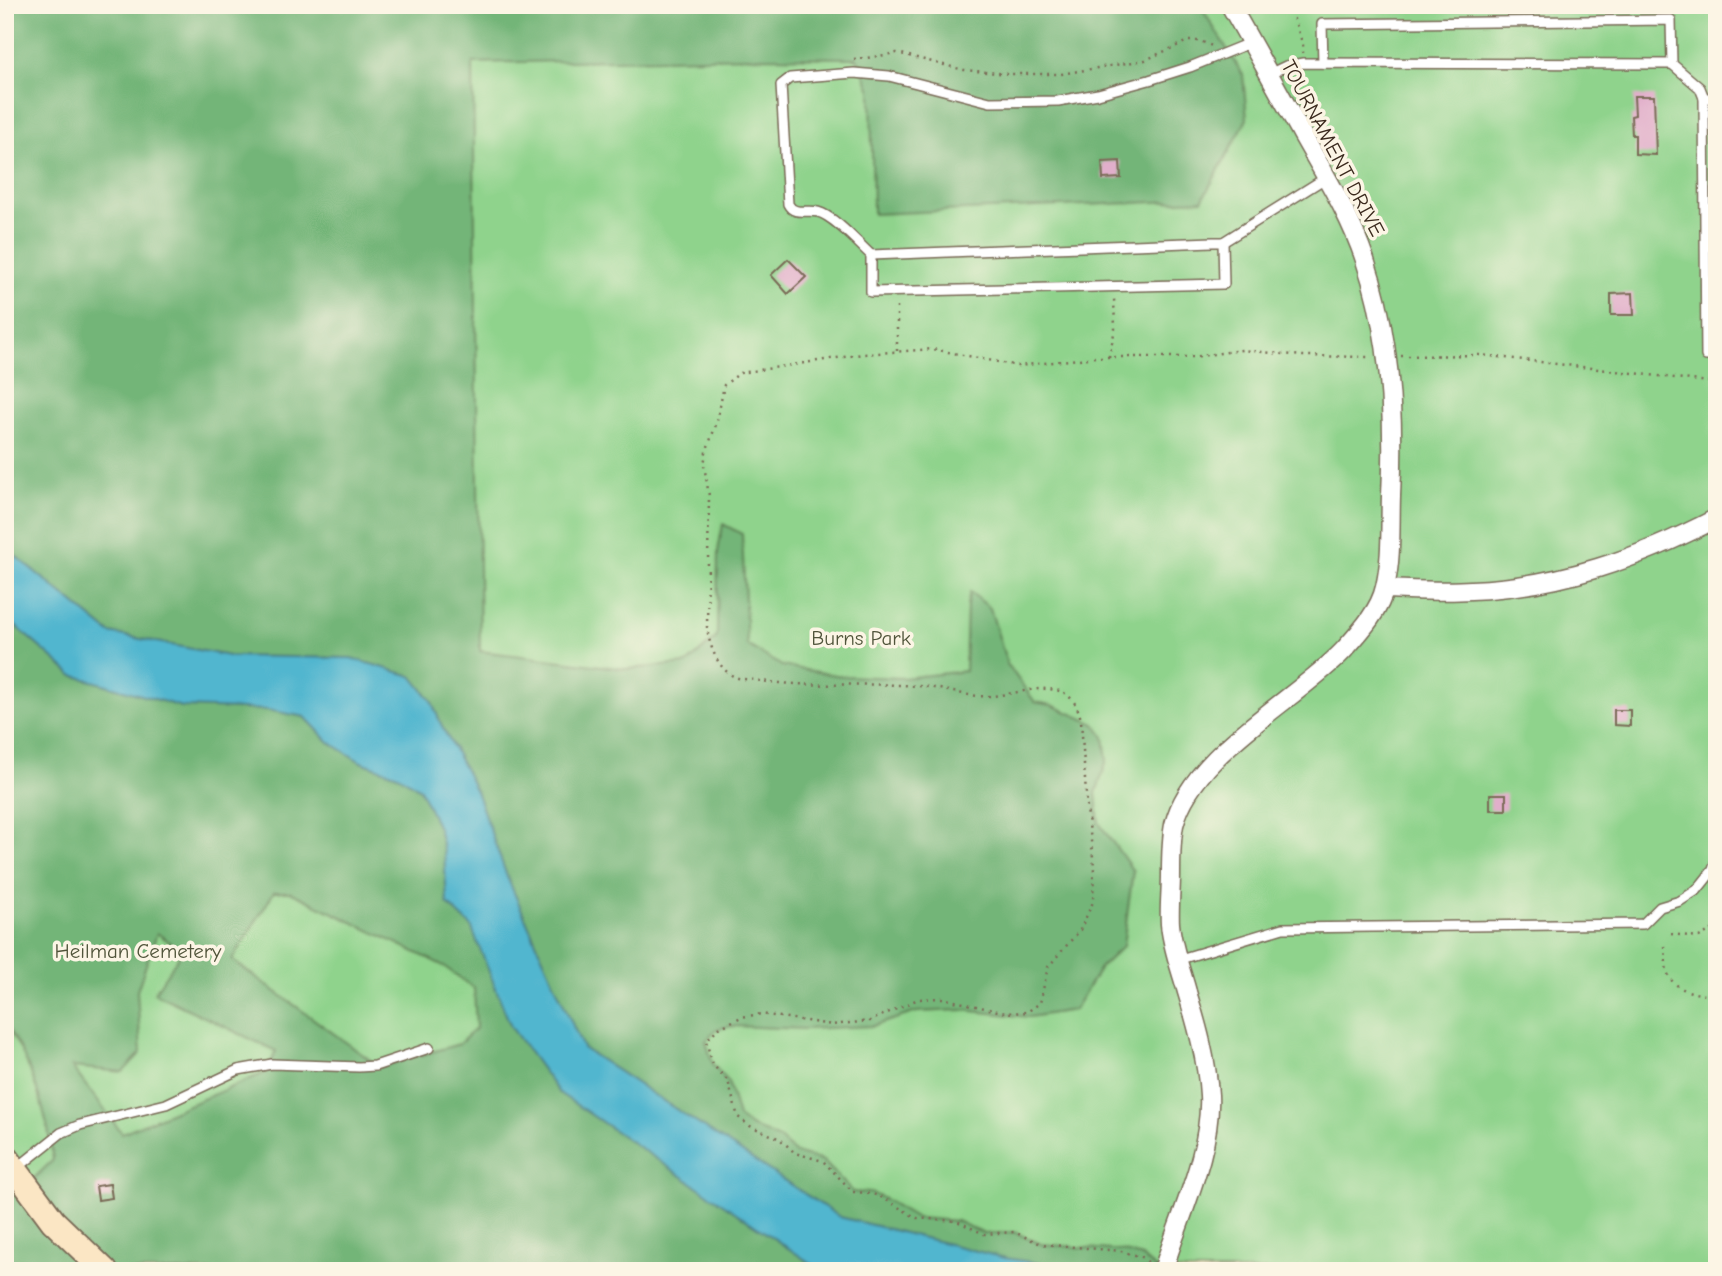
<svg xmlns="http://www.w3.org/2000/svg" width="1722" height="1276" font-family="'Comic Neue',sans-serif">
	<rect width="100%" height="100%" fill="#fcf5e5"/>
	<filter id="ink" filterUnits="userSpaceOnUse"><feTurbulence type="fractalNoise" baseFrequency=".0143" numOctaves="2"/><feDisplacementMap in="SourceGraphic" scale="14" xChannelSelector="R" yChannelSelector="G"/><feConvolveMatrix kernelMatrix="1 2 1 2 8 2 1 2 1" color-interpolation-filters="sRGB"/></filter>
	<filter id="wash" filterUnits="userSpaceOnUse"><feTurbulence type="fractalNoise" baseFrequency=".00686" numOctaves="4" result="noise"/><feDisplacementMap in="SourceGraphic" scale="28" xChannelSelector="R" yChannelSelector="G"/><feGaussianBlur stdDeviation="1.57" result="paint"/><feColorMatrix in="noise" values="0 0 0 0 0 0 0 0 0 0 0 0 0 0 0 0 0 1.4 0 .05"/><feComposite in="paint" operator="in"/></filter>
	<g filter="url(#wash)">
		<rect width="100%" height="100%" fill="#eee2c2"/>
		<!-- green -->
		<rect fill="#8fd38c" stroke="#657e55" stroke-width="2" x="5" y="5" width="1712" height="1266"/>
		<!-- forest -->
		<path fill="#73b578" stroke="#57704b" stroke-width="2" fill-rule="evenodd" d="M 5,5 L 1200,5 L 1243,75 L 1247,119 L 1202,200 L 873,214 L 871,90 L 857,58 L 753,57 L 473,63 L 480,651 L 626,669 L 687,664 L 717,637 L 718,551 L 723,524 L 742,534 L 747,645 L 782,666 L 842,676 L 903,678 L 965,671 L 967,605 L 970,592 L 990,608 L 1007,664 L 1035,702 L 1052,705 L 1095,724 L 1104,737 L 1107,760 L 1096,793 L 1099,823 L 1133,871 L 1123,946 L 1100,968 L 1074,1010 L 1029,1017 L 962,1010 L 917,1012 L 873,1026 L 805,1029 L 732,1026 L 717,1029 L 706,1041 L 713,1065 L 728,1081 L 738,1117 L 750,1126 L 780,1139 L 795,1153 L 823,1161 L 853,1192 L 870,1193 L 881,1197 L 917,1218 L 957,1221 L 984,1234 L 1014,1232 L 1041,1244 L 1121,1251 L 1142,1257 L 1159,1271 L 5,1271 L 5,1158 L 26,1186 L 53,1160 C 49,1119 30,1058 5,1025 ZM 274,892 L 290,892 L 442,965 L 474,988 L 476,1028 L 459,1044 L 380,1067 L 232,960 ZM 157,933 L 182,951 L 154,993 L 276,1051 L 267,1072 L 122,1133 L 72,1067 L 123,1072 L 141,1053 L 137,991 Z"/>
		<!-- water -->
		<polygon fill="#51b6cf" stroke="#467076" stroke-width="2" points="5,541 11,552 110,633 229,656 351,658 412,676 431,700 442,726 476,791 508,879 583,1048 840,1217 1005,1258 1088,1271 822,1271 559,1093 511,1027 471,926 447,903 444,852 438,828 420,789 398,775 361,762 329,742 305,717 267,710 182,707 72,675 5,617"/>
		<g id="blocks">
			<!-- building -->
			<g fill="#e1afcb">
				<polygon points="1634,96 1654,96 1656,155 1635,154 1635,135 1632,135 1631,116 1635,115"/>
				<polygon points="1120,161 1121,178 1103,179 1102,162"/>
				<polygon points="788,259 806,277 788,294 771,275"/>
				<polygon points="1633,293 1634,315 1611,315 1611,294"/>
				<polygon points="1614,710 1630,710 1630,726 1614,725"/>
				<rect x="1490" y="794" width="16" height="16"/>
				<polygon points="110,1184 112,1198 98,1200 96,1186"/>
			</g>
		</g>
	</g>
	<g filter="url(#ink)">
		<use href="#blocks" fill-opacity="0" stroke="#7a6a57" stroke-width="2"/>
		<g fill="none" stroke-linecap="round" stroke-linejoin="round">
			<defs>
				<g id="lane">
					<path d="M 1252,42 L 1190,67 L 1149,80 L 1098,94 L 1058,101 L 990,102 L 889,76 L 854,73 L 790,78 L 781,85 L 788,204 C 794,216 807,209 818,212 C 834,216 859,244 871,255 L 1213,242 L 1223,242 L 1327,177"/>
					<polyline points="1323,63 1322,24 1671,20 1672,64"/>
					<polyline points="1269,74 1286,66 1303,63 1672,64 1700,88 1704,98 1717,98"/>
					<polyline points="1704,98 1706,356 1717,356"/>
					<polyline points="871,255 871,292 1224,284 1223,242"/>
					<polyline points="1710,522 1717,539"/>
					<polyline points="1177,960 1283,928 1643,924 1660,907 1680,901 1697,890 1713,870 1717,858"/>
					<polyline points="16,1169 61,1133 80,1125 166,1104 238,1070 272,1064 359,1067 375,1066 429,1048"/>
				</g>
				<g id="street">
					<path d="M 1385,589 C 1414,590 1443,592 1471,590 C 1559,587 1640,558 1717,518"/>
					<path d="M 1163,1271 C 1179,1216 1212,1152 1209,1095 C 1207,1060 1197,1025 1187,992 C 1181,970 1172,947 1170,924 C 1169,908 1171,891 1171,874 C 1171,858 1171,841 1174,825 C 1191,754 1295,701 1343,651 C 1359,633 1380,611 1385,587 C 1392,558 1390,525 1391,496 C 1395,417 1390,334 1365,260 C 1350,215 1325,175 1302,134 C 1278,91 1255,48 1230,5"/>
				</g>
				<polyline id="secondary" points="5,1156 53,1221 105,1271"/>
			</defs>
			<!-- lane casing -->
			<use href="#lane" stroke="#7a6a57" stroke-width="12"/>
			<!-- street casing -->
			<use href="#street" stroke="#7a6a57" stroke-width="21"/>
			<!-- secondary casing -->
			<use href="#secondary" stroke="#7a6a57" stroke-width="28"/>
			<!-- path -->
			<g stroke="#7a6a57" stroke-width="2.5" stroke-dasharray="2 5" stroke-linecap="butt">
				<polyline points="1289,5 1303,45 1303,53"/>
				<polyline points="1679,12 1717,9"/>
				<polyline points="854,60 897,53 964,70 1009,74 1061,74 1145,60 1188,41 1200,41 1212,46"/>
				<polyline points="897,351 897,302"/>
				<polyline points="1401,356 1481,355 1717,383"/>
				<polyline points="1109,357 1115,329 1114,298"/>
				<polyline points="1671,934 1699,937 1717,927"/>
				<path d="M 1665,946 C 1666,954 1665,966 1668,974 C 1675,992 1701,995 1717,996"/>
				<path d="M 1148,1262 L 1142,1257 L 1121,1251 L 1041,1244 L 1014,1232 L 984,1234 L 957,1221 L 917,1218 L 881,1197 L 870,1193 L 853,1192 L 823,1161 L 795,1153 L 780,1139 L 750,1126 L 738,1117 L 728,1081 L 713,1065 L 706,1041 L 717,1029 L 741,1017 L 761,1014 L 832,1025 L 870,1021 L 918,999 L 942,998 L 1006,1013 L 1027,1012 L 1040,1003 L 1048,967 L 1080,930 L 1093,902 L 1094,865 L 1087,809 L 1081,720 C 1071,671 1025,694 991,696 C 967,698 941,687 917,686 C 865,682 813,688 761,681 C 753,679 742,680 735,677 C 717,669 709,644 707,627 L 709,496 L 704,465 L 706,452 L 717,422 L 724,385 L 740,373 L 863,354 L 933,349 L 1018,366 L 1096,357 L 1193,357 L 1242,350 L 1303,356 L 1369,357"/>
			</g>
			<!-- lane -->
			<use href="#lane" stroke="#fff" stroke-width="9"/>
			<!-- street -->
			<use href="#street" stroke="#fff" stroke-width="18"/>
			<!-- secondary -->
			<use href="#secondary" stroke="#fbe6c4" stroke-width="24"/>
		</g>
	</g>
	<g text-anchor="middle" stroke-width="7" stroke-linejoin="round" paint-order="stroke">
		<!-- street labels -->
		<g font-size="21" fill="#3b2a1e" stroke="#fcf5e5">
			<text transform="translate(1333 148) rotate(62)" y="7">TOURNAMENT DRIVE</text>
		</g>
		<!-- park labels -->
		<g font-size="21" fill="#50543a" stroke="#fcf5e5">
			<text x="861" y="645">Burns Park</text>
			<text x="138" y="958">Heilman Cemetery</text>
		</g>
	</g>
	<!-- margin -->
	<rect width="1722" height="1276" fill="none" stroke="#fcf5e5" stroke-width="28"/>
</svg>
